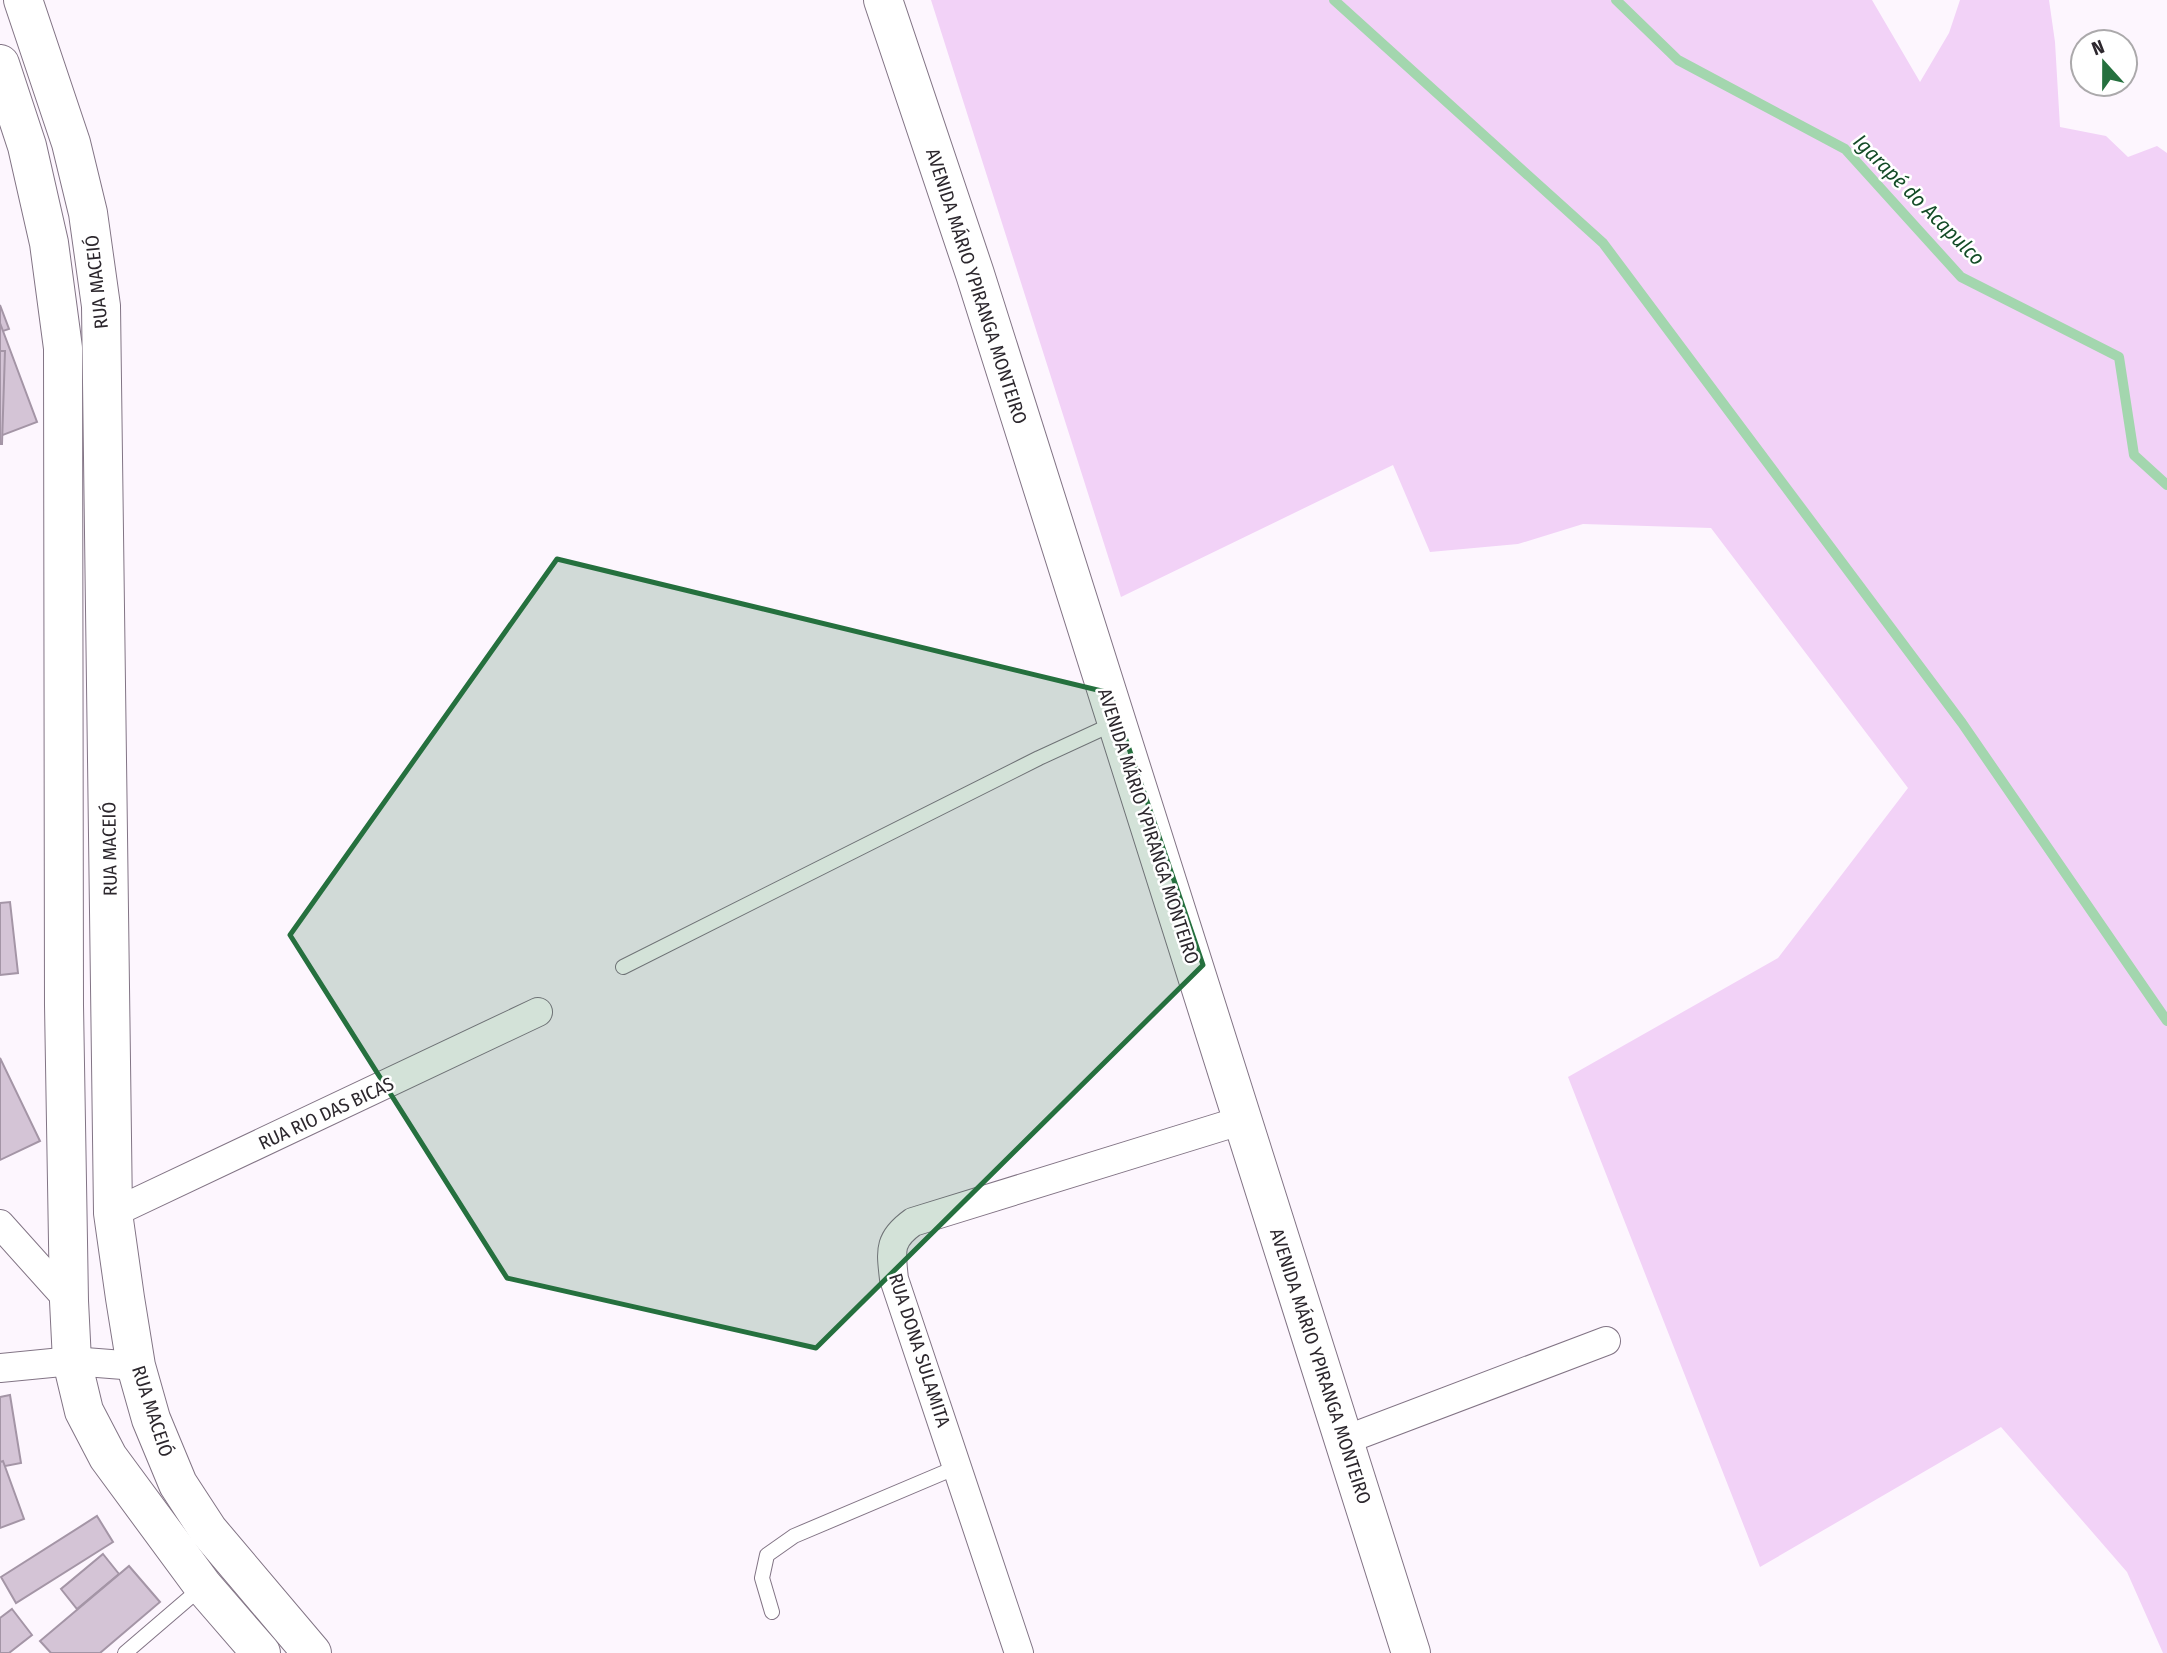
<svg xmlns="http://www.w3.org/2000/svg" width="2167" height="1653" font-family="'Fira Sans Condensed',sans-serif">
	<rect width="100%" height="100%" fill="#fdf6fe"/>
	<!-- green -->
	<polygon fill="#f2d2f7" points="931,0 1872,0 1920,82 1949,33 1960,0 2049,0 2055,42 2060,127 2106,136 2128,157 2157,146 2167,153 2167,1653 2163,1653 2127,1572 2001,1427 1760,1567 1568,1077 1778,958 1908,788 1711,528 1583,524 1518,544 1430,552 1393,465 1121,597"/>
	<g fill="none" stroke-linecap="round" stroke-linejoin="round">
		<!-- stream -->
		<g stroke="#a3d6ae" stroke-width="10">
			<polyline points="1334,0 1603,243 1962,723 2167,1021"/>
			<polyline points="1616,0 1678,60 1845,149 1961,277 2119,357 2134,455 2167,485"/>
		</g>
	</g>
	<!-- building -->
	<g fill="#d4c4d6" stroke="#a495a6" stroke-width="2">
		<polygon points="0,305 9,329 0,332"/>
		<polygon points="0,323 37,422 0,436"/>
		<polygon points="0,351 5,351 2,444 0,444"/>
		<polygon points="10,902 18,973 0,975 0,903"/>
		<polygon points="0,1058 40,1141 0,1160"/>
		<polygon points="10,1395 21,1463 0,1467 0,1397"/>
		<polygon points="3,1461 24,1519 0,1528 0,1462"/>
		<polygon points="97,1516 113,1542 16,1603 1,1577"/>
		<polygon points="103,1554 119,1574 77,1609 61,1589"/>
		<polygon points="129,1566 160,1602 100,1653 51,1653 40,1641"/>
		<polygon points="12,1609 32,1635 9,1653 0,1653 0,1618"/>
	</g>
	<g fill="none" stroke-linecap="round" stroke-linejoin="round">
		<defs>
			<g id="lane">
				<polyline points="623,967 1039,758 1115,723"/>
				<polyline points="772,1612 762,1578 767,1555 794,1536 957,1467"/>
				<polyline points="125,1653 202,1587"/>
			</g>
			<g id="street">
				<polyline points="113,1213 538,1012"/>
				<polyline points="0,1224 69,1301"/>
				<polyline points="0,1368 72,1361 136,1366"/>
				<polyline points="1345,1440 1606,1341"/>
				<path d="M 1019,1653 L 894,1279 C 891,1251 888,1240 913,1222 L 1243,1120"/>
			</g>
			<g id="secondary">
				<polyline points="23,0 71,143 88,213 101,306 113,1213 125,1298 136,1366 151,1419 178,1484 208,1530 312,1653"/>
				<polyline points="883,0 975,274 1411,1653"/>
				<polyline points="0,64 27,146 49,243 63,348 64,1005 69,1301 72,1361 84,1411 108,1457 203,1586 261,1653"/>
			</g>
		</defs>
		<!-- lane casing -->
		<use href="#lane" stroke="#827485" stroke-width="16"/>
		<!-- street casing -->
		<use href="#street" stroke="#827485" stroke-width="30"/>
		<!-- secondary casing -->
		<use href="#secondary" stroke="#827485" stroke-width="40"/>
		<!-- lane -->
		<use href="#lane" stroke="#fff" stroke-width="14"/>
		<!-- street -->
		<use href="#street" stroke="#fff" stroke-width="28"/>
		<!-- secondary -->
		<use href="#secondary" stroke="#fff" stroke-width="38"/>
	</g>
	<!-- marked area -->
	<path fill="#25703e" fill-opacity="0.2" stroke="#25703e" stroke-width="5" stroke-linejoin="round" d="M 557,559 L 1110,693 L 1203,965 L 816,1348 L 507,1278 L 290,935 Z"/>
	<g text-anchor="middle" stroke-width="5" stroke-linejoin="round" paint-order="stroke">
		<!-- street labels -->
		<g font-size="19" fill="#2c272d" stroke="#fff">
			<text transform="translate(96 282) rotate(-96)" y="7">RUA MACEIÓ</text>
			<text transform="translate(977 286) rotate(72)" y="7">AVENIDA MÁRIO YPIRANGA MONTEIRO</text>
			<text transform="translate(1149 826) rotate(72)" y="7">AVENIDA MÁRIO YPIRANGA MONTEIRO</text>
			<text transform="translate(109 849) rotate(-91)" y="7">RUA MACEIÓ</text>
			<text transform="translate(326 1113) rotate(-25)" y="7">RUA RIO DAS BICAS</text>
			<text transform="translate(920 1350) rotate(72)" y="7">RUA DONA SULAMITA</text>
			<text transform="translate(1321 1366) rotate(72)" y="7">AVENIDA MÁRIO YPIRANGA MONTEIRO</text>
			<text transform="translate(153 1411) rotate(72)" y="7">RUA MACEIÓ</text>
		</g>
		<!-- water labels -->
		<g font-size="21" font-style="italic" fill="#134c27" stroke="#fff">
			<text transform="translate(1919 200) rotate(45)" y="7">Igarapé do Acapulco</text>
		</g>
	</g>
	<!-- north arrow -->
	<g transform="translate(2104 63) rotate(339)"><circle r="33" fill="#ffffff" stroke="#aba9ab" stroke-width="2"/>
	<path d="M0-5L12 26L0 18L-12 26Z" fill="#25703e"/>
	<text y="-10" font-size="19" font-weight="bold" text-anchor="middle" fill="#2c272d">N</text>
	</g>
</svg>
